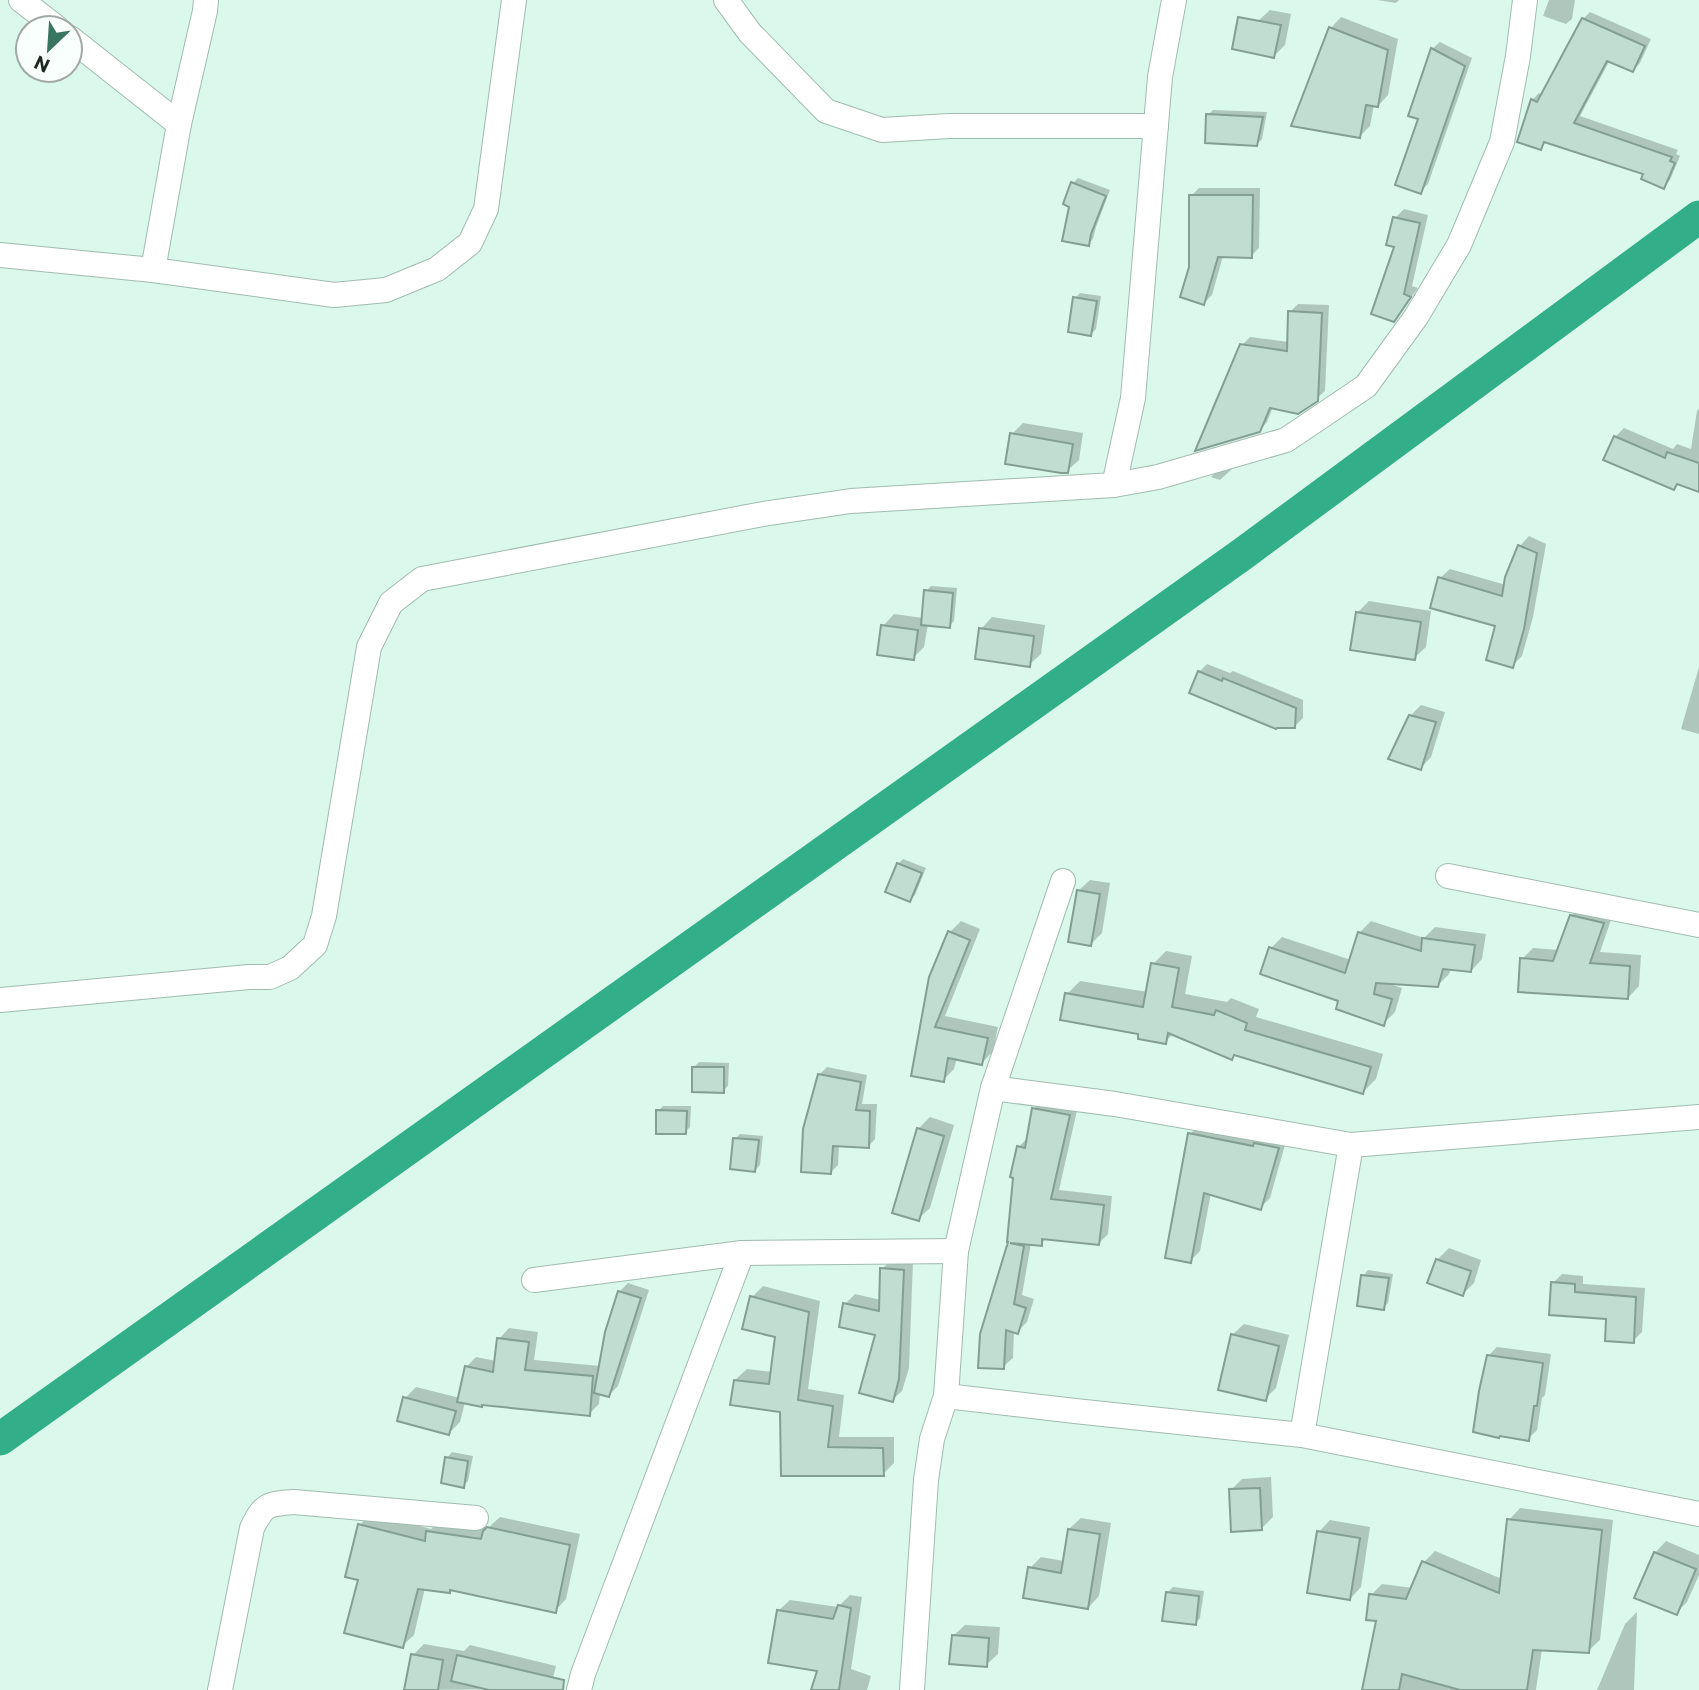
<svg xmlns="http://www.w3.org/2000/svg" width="1699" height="1690" font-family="Commissioner,sans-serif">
	<rect width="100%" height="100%" fill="#dbf8ec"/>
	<!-- shadow -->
	<g fill="#0003">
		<polygon points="1377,0 1399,0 1396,3"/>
		<polygon points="1549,0 1575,0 1572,19 1566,24 1543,16"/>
		<polygon points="1270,10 1291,14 1285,45 1274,56 1258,21"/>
		<polygon points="1590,12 1651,39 1640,63 1633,70 1610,60 1580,116 1678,150 1676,154 1680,156 1670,180 1663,187 1646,173 1547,141 1540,148 1532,100 1539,93 1543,95 1583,19"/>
		<polygon points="1341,17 1398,39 1388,95 1378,106 1374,105 1370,126 1359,137 1331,28"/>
		<polygon points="1440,42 1472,58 1428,184 1420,192 1420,118 1432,49"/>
		<polygon points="1213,110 1267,112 1262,139 1257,144 1208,115"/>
		<polygon points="1078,178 1110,190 1096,227 1093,239 1088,244 1073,183"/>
		<polygon points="1199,188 1260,188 1259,248 1251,256 1223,256 1212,295 1204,303 1191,267 1191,196"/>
		<polygon points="1404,209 1428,215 1412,286 1418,288 1402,311 1394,320 1396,246 1395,218"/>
		<polygon points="1080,293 1101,296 1096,329 1091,334 1075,298"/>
		<polygon points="1298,304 1329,305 1325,391 1316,399 1273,407 1267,422 1259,431 1242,345 1250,337 1289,342 1290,312"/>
		<polygon points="1699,409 1699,490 1679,483 1674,488 1615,437 1624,428 1673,449 1677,444 1691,449 1697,411"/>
		<polygon points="1023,423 1083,433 1079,460 1067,471 1012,434"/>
		<polygon points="1233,464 1232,469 1220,480 1211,477 1221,467"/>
		<polygon points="1529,536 1546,544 1533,617 1522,656 1512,666 1498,625 1440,578 1450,569 1506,585 1520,546"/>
		<polygon points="931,586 957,588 954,621 949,626 928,624 924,647 913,658 883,626 894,614 923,618 926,591"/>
		<polygon points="1369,601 1431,611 1426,647 1414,658 1357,613"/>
		<polygon points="992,617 1045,625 1041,654 1029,665 981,629"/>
		<polygon points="1207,664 1230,673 1233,671 1303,700 1303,718 1294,727 1199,672"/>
		<polygon points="1699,667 1699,734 1681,729"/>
		<polygon points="1421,705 1445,712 1431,757 1421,768 1410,716"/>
		<polygon points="903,859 926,868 915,895 910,900 898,864"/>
		<polygon points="1090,880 1110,883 1102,933 1090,945 1078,891"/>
		<polygon points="1583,904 1614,911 1600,952 1641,955 1639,986 1628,998 1522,959 1533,948 1559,950 1571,916"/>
		<polygon points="961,921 980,929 945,1016 998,1027 993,1051 982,1063 957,1058 954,1069 943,1080 913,1074 950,932"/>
		<polygon points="1371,921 1424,938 1435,927 1486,934 1482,959 1471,971 1451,968 1449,974 1438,985 1386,983 1402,988 1395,1012 1383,1024 1341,1000 1271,948 1282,937 1351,960 1359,933"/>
		<polygon points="1166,951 1192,956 1185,994 1227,1002 1231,998 1259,1009 1256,1017 1383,1054 1376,1079 1363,1092 1236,1054 1232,1058 1173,1034 1165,1042 1140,1032 1067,994 1080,981 1148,992 1153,964"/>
		<polygon points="699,1062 729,1063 728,1086 723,1091 694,1067"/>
		<polygon points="827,1067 867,1075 862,1104 877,1104 875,1139 868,1147 839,1145 838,1165 831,1172 820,1074"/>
		<polygon points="1043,1100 1078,1106 1059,1190 1112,1196 1108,1234 1099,1243 1047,1238 1041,1244 1031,1243 1022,1295 1034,1299 1027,1322 1017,1332 1014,1331 1013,1358 1003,1367 982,1334 1011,1241 1019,1147 1028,1137 1034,1109"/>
		<polygon points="663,1106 691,1106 690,1127 685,1132 658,1111"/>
		<polygon points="930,1117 954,1125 930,1208 918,1219 918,1129"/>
		<polygon points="1200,1124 1287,1138 1270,1198 1260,1208 1211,1193 1200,1251 1190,1261 1190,1134"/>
		<polygon points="740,1134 763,1136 760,1165 755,1170 735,1139"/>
		<polygon points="1449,1248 1481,1260 1474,1283 1463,1294 1437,1260"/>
		<polygon points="892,1259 913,1261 909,1368 902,1391 892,1400 878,1334 845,1304 855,1294 881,1300 882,1269"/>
		<polygon points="1368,1270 1393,1274 1388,1303 1383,1308 1363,1276"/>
		<polygon points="1562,1274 1583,1276 1583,1284 1645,1288 1642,1332 1633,1341 1608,1317 1553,1283"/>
		<polygon points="628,1283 649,1290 618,1386 609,1395 600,1393 599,1404 589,1414 465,1402 460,1422 449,1433 405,1398 416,1387 460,1398 466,1367 476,1357 496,1361 499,1339 509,1328 538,1332 534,1360 601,1366 619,1292"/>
		<polygon points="763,1286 820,1301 808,1389 844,1395 839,1437 894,1437 894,1463 883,1474 783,1474 782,1411 735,1380 747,1369 772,1372 777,1336 752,1297"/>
		<polygon points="1244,1324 1289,1335 1276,1388 1265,1399 1232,1335"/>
		<polygon points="1497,1347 1551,1354 1545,1395 1542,1398 1537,1430 1528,1439 1488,1356"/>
		<polygon points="452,1452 473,1456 468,1481 463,1486 447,1458"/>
		<polygon points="1271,1477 1273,1517 1262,1528 1231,1490 1242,1479"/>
		<polygon points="1520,1508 1613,1520 1600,1640 1588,1651 1542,1649 1536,1690 1364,1690 1378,1620 1371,1595 1382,1584 1413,1588 1424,1562 1435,1551 1502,1579 1509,1520"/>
		<polygon points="371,1513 431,1529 439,1521 489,1527 500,1517 580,1534 566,1599 555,1611 451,1589 425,1588 414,1635 402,1646 360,1579 360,1525"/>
		<polygon points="1081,1518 1111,1523 1099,1596 1088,1608 1030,1568 1041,1557 1064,1561 1069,1529"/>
		<polygon points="1330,1520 1370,1527 1361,1587 1350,1599 1319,1532"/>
		<polygon points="1666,1541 1699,1555 1699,1575 1687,1602 1676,1613 1655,1553"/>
		<polygon points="1173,1587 1204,1591 1200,1618 1195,1624 1167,1593"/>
		<polygon points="850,1595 862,1597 851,1669 871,1676 867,1690 813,1690 819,1670 778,1611 790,1600 838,1607"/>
		<polygon points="1637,1612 1634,1690 1597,1690 1625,1624"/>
		<polygon points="965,1625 1000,1627 998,1654 986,1665 953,1636"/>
		<polygon points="424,1644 464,1651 470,1645 556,1666 550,1689 406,1690 413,1655"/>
	</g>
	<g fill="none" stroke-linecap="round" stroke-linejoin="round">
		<!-- canal -->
		<polyline stroke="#32ae89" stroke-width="33" points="0,1439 1244,553 1699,217"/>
	</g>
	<!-- building -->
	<g fill="#c1ddd2" stroke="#839e93" stroke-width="2">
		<polygon points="1238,17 1281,25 1274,58 1232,49"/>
		<polygon points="1582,18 1645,46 1633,72 1607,61 1574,123 1672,157 1670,161 1675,163 1664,189 1641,179 1643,174 1544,142 1541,150 1517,142 1531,99 1537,102"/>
		<polygon points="1329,27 1388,50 1378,107 1366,105 1360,138 1291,126"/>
		<polygon points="1431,48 1465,66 1421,194 1395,185 1418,119 1408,116"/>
		<polygon points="1206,114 1263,117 1257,146 1205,143"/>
		<polygon points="1071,182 1106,196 1091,234 1089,246 1062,241 1069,207 1063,204"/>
		<polygon points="1189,195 1253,195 1252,258 1218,257 1204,305 1180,297 1189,267"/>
		<polygon points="1393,217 1420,223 1404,294 1411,297 1394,322 1371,314 1394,247 1386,245"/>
		<polygon points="1073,297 1097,301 1091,336 1068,332"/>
		<polygon points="1288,311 1322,313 1318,401 1298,414 1270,408 1260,432 1195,451 1240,344 1287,351"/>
		<polygon points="1010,433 1073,444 1068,473 1061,473 1005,464"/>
		<polygon points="1614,436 1665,458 1667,452 1699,463 1699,492 1677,484 1674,490 1603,460"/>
		<polygon points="1518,545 1537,553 1524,629 1513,668 1486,660 1495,626 1430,608 1438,577 1502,596 1505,577"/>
		<polygon points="924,590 953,593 950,628 921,625"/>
		<polygon points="1356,612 1421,622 1415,660 1350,650"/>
		<polygon points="881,625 918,630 914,660 877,655"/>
		<polygon points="979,628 1034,636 1030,667 975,659"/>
		<polygon points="1198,671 1222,681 1223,678 1296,708 1295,728 1277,728 1276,729 1189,693"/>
		<polygon points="1409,715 1436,722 1421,770 1388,759"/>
		<polygon points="897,863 922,873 910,902 885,892"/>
		<polygon points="1077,890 1100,894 1091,946 1068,942"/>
		<polygon points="1570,915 1604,923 1590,963 1630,966 1628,999 1518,992 1520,958 1553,961"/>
		<polygon points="948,931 970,940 935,1027 988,1038 982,1065 948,1058 944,1082 911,1076 929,977"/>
		<polygon points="1358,932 1421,951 1422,938 1475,945 1471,972 1443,969 1438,987 1376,983 1374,994 1392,999 1384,1026 1336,1009 1338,1001 1260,974 1269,947 1345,973"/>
		<polygon points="1151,963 1179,968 1172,1007 1214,1015 1216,1010 1247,1023 1245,1030 1371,1067 1363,1094 1234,1055 1232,1060 1168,1033 1166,1044 1138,1039 1138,1034 1060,1020 1065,993 1143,1007"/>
		<polygon points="692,1067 724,1067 724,1093 692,1092"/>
		<polygon points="818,1074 861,1082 856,1110 870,1111 869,1148 833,1146 831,1174 801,1172 803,1129"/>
		<polygon points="1032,1108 1070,1115 1051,1199 1104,1205 1099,1245 1042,1239 1042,1246 1010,1243 1024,1246 1014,1304 1026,1308 1018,1334 1006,1330 1004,1369 978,1368 980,1334 1008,1242 1007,1242 1013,1178 1010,1177 1017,1146 1025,1148"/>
		<polygon points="656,1110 687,1111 686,1134 656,1134"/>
		<polygon points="917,1128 944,1136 919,1221 892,1213"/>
		<polygon points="1188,1133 1253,1146 1254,1143 1279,1148 1261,1210 1204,1193 1191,1263 1165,1258"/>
		<polygon points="733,1138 759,1140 755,1172 730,1169"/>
		<polygon points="1436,1259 1471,1271 1463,1296 1427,1283"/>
		<polygon points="880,1268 904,1270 899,1379 893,1402 859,1393 875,1335 839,1327 843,1303 879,1311"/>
		<polygon points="1361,1275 1389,1278 1384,1310 1357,1306"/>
		<polygon points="1551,1282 1575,1284 1575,1292 1636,1297 1634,1343 1605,1341 1606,1319 1549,1315"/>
		<polygon points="618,1291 641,1298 609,1397 594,1393 605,1332"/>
		<polygon points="750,1296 809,1312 798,1400 833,1406 828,1447 883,1448 884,1476 781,1476 780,1412 730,1405 734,1380 769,1384 775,1337 742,1329"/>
		<polygon points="1231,1334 1279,1346 1266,1401 1218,1390"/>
		<polygon points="497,1338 529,1342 525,1370 593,1376 590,1416 482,1405 482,1407 457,1402 465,1366 493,1372"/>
		<polygon points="1487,1355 1543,1363 1537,1406 1534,1406 1529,1441 1500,1436 1499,1438 1473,1432 1479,1391"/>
		<polygon points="403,1397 456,1411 449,1435 397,1421"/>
		<polygon points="445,1457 468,1461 464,1488 441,1483"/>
		<polygon points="1260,1488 1262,1530 1231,1532 1229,1489"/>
		<polygon points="1507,1519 1602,1530 1589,1653 1533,1650 1527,1690 1460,1690 1402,1674 1399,1690 1362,1690 1376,1621 1366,1620 1369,1594 1406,1599 1422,1561 1499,1593"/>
		<polygon points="358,1524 425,1541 426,1531 481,1539 483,1531 487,1527 570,1545 556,1613 450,1590 450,1593 418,1589 403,1648 344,1633 358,1580 345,1577"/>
		<polygon points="1068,1529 1100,1534 1088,1609 1023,1598 1028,1567 1061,1573"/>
		<polygon points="1317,1531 1360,1538 1350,1600 1307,1593"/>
		<polygon points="1654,1552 1696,1569 1677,1615 1634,1598"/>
		<polygon points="1166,1592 1199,1596 1196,1625 1162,1621"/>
		<polygon points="838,1605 851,1608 839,1690 811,1690 817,1671 768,1663 777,1610 833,1619"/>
		<polygon points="952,1635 989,1638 987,1667 949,1664"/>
		<polygon points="411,1654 443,1660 438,1690 404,1690"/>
		<polygon points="457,1655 564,1680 563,1690 489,1690 451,1681"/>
	</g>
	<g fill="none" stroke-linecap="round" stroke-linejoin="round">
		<defs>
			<g id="minor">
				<polyline points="21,0 57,28"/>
				<polyline points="726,0 750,33 826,111 882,130 949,126 1156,126"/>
				<polyline points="70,38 179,124"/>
				<polyline points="0,255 153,270 334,295 386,290 437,269 470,243 486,209 514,0"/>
				<polyline points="153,270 179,124 205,11 206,0"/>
				<polyline points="1114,485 1158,477 1286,440 1366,386 1416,317 1459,245 1502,142 1518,56 1525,0"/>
				<polyline points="1448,876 1699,925"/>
				<polyline points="0,1000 249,977 270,977 290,968 315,945 324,916 369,647 391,603 422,579 763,514 851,501 1114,485 1133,398 1160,77 1174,0"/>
				<polyline points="993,1088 1115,1104 1351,1145 1699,1117"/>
				<polyline points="534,1280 742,1253 956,1251"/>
				<polyline points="946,1396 1075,1411 1302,1435 1699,1514"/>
				<polyline points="1302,1435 1351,1145"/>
				<path d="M 220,1690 L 252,1528 C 264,1504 267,1504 294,1502 L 476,1518"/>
				<polyline points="579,1690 583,1674 742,1253"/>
				<polyline points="912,1690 926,1480 932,1439 946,1396 956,1251 993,1088 1063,881"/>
			</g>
		</defs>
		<!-- minor casing -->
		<use href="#minor" stroke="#a0bcb0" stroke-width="26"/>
		<!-- minor -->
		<use href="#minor" stroke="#fff" stroke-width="24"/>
	</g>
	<!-- north arrow -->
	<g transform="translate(49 49) rotate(205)"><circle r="33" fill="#f9fffc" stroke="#a1a9a5" stroke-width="2"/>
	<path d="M0-5L12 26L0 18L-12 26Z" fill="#397560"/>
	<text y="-10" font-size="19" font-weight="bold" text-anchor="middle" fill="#1c2722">N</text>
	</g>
</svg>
